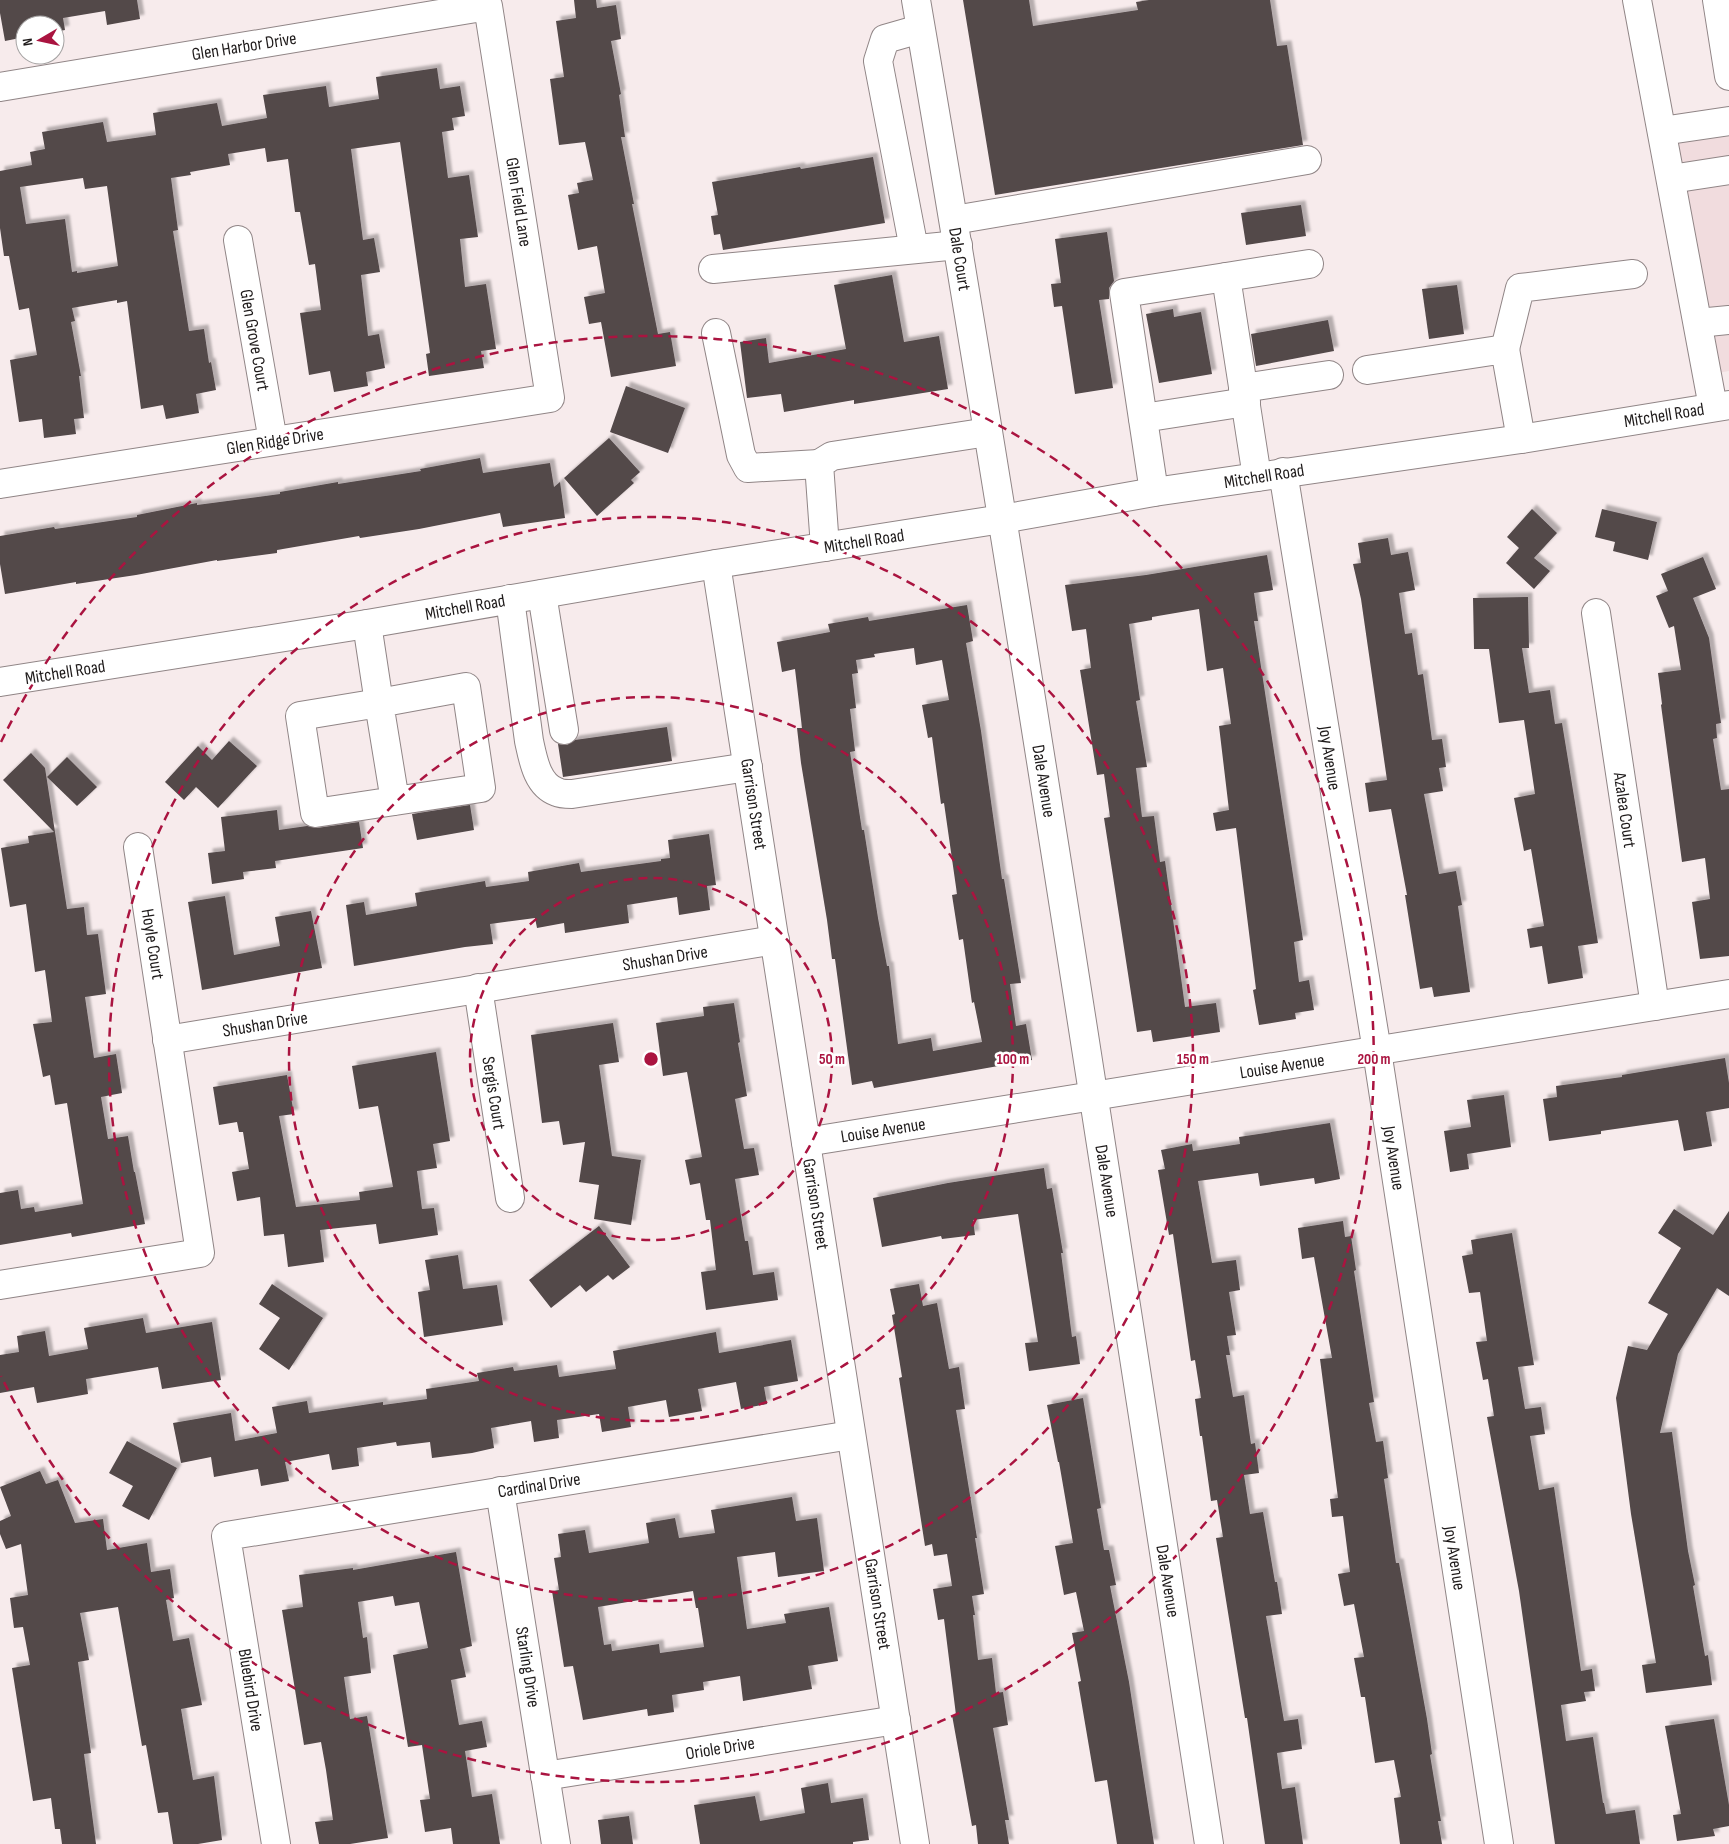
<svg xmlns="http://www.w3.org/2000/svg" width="1729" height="1844" font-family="'Sofia Sans Condensed',sans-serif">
	<defs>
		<filter id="shadow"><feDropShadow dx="4.5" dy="-4.5" stdDeviation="1" flood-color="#0004"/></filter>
	</defs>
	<rect width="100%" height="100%" fill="#f7ebec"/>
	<!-- built -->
	<polygon fill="#f1dcde" points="1729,136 1729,371 1695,377 1656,146"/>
	<!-- building -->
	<g fill="#524849" fill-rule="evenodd" filter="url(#shadow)">
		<polygon points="0,0 137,0 140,19 107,25 105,11 63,18 65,30 55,32 55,25 25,25 25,37 5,41 0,13"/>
		<polygon points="574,0 596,0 597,8 616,5 621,39 611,41 621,94 619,95 625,137 621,137 634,204 632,204 658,334 670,332 676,366 611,377 601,322 589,324 584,297 605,293 597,246 578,250 568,195 579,193 577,183 593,180 585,142 559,145 550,79 564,77 556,21 576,18"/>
		<polygon points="963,0 1029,0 1033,26 1138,10 1136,2 1149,0 1270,0 1277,46 1287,45 1303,145 995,195"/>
		<path d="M 437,68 L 440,89 L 460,86 L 465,116 L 452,118 L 454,130 L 442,132 L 448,178 L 469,175 L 478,237 L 460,239 L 465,287 L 486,284 L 496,349 L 481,351 L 484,368 L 429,376 L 426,354 L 430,353 L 400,142 L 351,149 L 363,240 L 374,238 L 380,272 L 361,275 L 368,336 L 379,334 L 385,368 L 366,372 L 368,386 L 334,392 L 330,371 L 309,375 L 300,313 L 321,310 L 315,264 L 309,265 L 300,212 L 295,212 L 288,159 L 267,162 L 265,148 L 228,154 L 230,165 L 190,172 L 191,175 L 171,178 L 178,230 L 173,231 L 189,331 L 204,329 L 209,363 L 211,362 L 216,390 L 196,394 L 199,413 L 166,419 L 163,405 L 141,409 L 127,301 L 117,303 L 117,300 L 72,308 L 75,321 L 71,322 L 81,376 L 79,376 L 84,418 L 74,419 L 76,434 L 44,438 L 42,419 L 19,422 L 10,360 L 37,355 L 29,308 L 19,310 L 9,256 L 4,256 L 0,228 L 0,171 L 32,165 L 30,152 L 45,149 L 42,132 L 103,122 L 107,142 L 156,135 L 153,113 L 217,103 L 222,126 L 267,118 L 263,95 L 326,86 L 329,107 L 379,99 L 376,77 ZM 83,178 L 85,189 L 107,186 L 118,266 L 77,273 L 77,271 L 72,272 L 65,219 L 26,224 L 20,187 Z"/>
		<polygon points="873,157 885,223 723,250 720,234 714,235 711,216 718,215 712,182 800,167 801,169"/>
		<polygon points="1301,205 1306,236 1246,245 1241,213"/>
		<polygon points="1107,232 1114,281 1109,288 1109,299 1099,300 1113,388 1075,394 1062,306 1054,307 1051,284 1061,283 1055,239"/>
		<polygon points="892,275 904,342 939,336 948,389 854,404 854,400 784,412 781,394 747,398 740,342 766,338 769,363 846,349 834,285"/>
		<polygon points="1457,285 1464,334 1429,339 1422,289"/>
		<polygon points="1173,309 1174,317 1201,312 1212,374 1159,383 1146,314"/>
		<polygon points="1328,320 1334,351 1256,366 1251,334"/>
		<polygon points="626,386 685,408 668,453 610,432"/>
		<polygon points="609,438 640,472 631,480 634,483 597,516 564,478"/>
		<polygon points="480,458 483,473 550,463 554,487 560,482 565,518 503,527 500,513 419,529 360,538 359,536 277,550 277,553 217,561 217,560 136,575 76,584 76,582 5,594 0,564 0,536 54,527 55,529 137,517 137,515 197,503 197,505 280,494 280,492 338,482 338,484 421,471 420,469"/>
		<polygon points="1532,509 1557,533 1534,558 1550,571 1534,589 1506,563 1519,548 1507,537"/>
		<polygon points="1602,509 1657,522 1648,560 1613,551 1615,542 1595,537"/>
		<polygon points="1388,538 1391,555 1408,552 1415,590 1399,593 1405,634 1412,633 1418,675 1423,674 1432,740 1442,739 1446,767 1439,768 1443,791 1424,794 1439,874 1456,871 1462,905 1458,906 1470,992 1434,997 1432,987 1420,989 1405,895 1407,895 1391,809 1369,812 1365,783 1387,780 1361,599 1353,564 1361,563 1358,543"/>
		<polygon points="1267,555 1273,590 1254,593 1258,621 1254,621 1303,940 1294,942 1299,982 1309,980 1314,1010 1295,1013 1296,1019 1259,1025 1253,990 1256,989 1236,828 1216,831 1213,813 1229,810 1219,726 1231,724 1223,668 1207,671 1199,609 1152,617 1152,620 1129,624 1140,700 1136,701 1147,767 1136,768 1142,817 1154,816 1160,862 1165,861 1185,1007 1216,1003 1220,1032 1153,1042 1151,1030 1137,1032 1104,818 1110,817 1104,774 1097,775 1080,670 1091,668 1086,629 1072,631 1065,585 1146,575"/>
		<polygon points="1703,557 1716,589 1693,598 1709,638 1721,723 1716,724 1717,738 1713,739 1721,790 1729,789 1729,956 1700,959 1692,902 1710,899 1705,858 1682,862 1661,705 1662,704 1658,673 1681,670 1674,626 1669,628 1656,596 1668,591 1661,574"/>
		<polygon points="1528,597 1529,648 1522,648 1529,693 1550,690 1555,724 1562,723 1598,943 1578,946 1583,978 1548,984 1542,946 1530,948 1527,929 1544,926 1531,849 1524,851 1514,798 1535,794 1524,720 1499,723 1489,649 1474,649 1473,598"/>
		<path d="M 967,605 L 973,641 L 966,643 L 981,731 L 1002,879 L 1004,879 L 1021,983 L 1010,984 L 1016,1026 L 1026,1024 L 1032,1060 L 874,1088 L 872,1081 L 852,1085 L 835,959 L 832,959 L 827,920 L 801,763 L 797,728 L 802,728 L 795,669 L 782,672 L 777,642 L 830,632 L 828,624 L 868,617 L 869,621 ZM 914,648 L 916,665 L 942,660 L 949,700 L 922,705 L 928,738 L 932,737 L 941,804 L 944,803 L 957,894 L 952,895 L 959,940 L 963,939 L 972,1003 L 974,1002 L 982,1042 L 933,1051 L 931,1038 L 898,1044 L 889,966 L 887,966 L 878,918 L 864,830 L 862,830 L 850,752 L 855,751 L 850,709 L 856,708 L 852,674 L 858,673 L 856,660 L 875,657 L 874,654 Z"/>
		<polygon points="667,727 672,761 563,777 558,744 567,745 575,740"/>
		<polygon points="229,741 257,766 218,808 196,787 184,800 165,782 198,746 212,760"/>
		<polygon points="31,753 45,768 67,909 84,907 87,935 98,934 106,994 85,997 94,1058 116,1054 122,1093 101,1097 108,1139 128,1136 134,1172 135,1172 145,1224 72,1237 71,1233 0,1245 0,1193 18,1190 21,1209 34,1207 35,1212 83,1204 67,1103 55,1105 50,1075 43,1077 33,1024 52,1022 45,970 35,972 26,904 10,907 1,848 29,843 28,836 54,832 3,780"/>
		<polygon points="67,757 97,787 77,806 47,777"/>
		<polygon points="470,805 474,830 417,840 412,814"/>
		<polygon points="277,810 279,830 307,826 317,828 359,822 363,848 275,861 276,868 243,872 244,879 212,884 208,853 225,851 221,817"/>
		<polygon points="709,834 716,885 707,886 710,910 679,915 677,897 627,905 629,923 565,933 564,923 537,928 535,918 490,924 493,944 465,947 354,966 346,905 364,902 366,915 417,906 415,893 485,881 486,887 529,881 528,872 579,863 581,872 661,861 661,859 670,858 668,840"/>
		<polygon points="225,896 234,955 280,946 275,917 311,911 322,968 202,990 188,902"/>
		<polygon points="734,1003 740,1042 738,1043 747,1096 735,1099 744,1149 754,1148 759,1175 735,1179 745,1241 748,1241 753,1275 774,1272 778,1300 706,1310 701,1272 716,1270 710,1220 706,1220 700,1183 690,1185 685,1160 702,1157 687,1072 663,1076 656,1023 704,1016 703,1007"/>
		<polygon points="613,1023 619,1062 599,1065 612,1156 641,1160 631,1225 594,1219 599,1185 579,1182 585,1142 563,1145 559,1121 542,1123 531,1035"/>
		<polygon points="436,1052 450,1141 433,1144 437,1168 417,1171 422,1209 434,1208 438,1235 379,1244 376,1224 320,1230 324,1262 288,1267 284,1234 264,1236 260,1197 237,1201 232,1172 249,1169 243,1132 239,1132 237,1122 219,1125 213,1087 287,1075 294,1114 279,1116 296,1207 360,1200 359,1192 393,1187 378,1106 359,1109 352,1066"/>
		<polygon points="1725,1058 1729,1083 1729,1108 1706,1112 1712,1146 1684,1151 1678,1120 1601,1131 1601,1134 1549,1141 1543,1099 1557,1097 1556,1086 1622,1077 1622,1075"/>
		<polygon points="1504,1095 1511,1147 1467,1154 1469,1169 1450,1172 1444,1131 1471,1127 1467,1100"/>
		<polygon points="1330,1123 1340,1179 1315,1184 1314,1178 1260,1186 1258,1173 1198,1181 1212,1263 1236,1260 1240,1290 1229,1292 1236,1335 1227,1336 1230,1355 1226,1355 1233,1397 1244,1395 1251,1444 1255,1443 1259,1473 1244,1475 1250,1514 1263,1512 1275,1582 1277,1582 1282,1614 1266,1616 1284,1721 1298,1719 1302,1749 1277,1753 1282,1789 1295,1787 1303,1844 1265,1844 1247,1718 1245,1718 1216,1538 1223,1537 1217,1500 1211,1501 1202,1436 1200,1436 1195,1399 1201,1398 1195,1360 1191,1361 1173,1234 1169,1235 1158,1170 1165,1169 1161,1150 1192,1144 1193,1151 1240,1144 1239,1137"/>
		<polygon points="1044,1168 1047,1189 1052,1188 1063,1253 1061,1253 1072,1337 1076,1336 1080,1364 1029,1371 1025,1343 1038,1342 1018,1214 973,1220 975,1235 942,1239 941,1236 882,1247 873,1198 948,1183"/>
		<polygon points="1674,1209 1713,1235 1729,1211 1729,1296 1717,1288 1678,1354 1660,1433 1672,1432 1688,1551 1695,1585 1693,1586 1705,1656 1708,1655 1712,1685 1646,1693 1642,1665 1656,1663 1631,1514 1616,1398 1628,1346 1647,1350 1668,1314 1648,1303 1681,1248 1658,1233"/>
		<polygon points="1343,1221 1345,1237 1351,1236 1356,1270 1354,1271 1374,1402 1369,1403 1376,1442 1383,1441 1388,1478 1384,1479 1396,1563 1399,1563 1427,1719 1432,1754 1430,1755 1441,1821 1438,1821 1442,1844 1400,1844 1394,1798 1401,1797 1394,1760 1375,1763 1365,1697 1361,1697 1354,1658 1364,1657 1354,1604 1344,1606 1338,1574 1350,1572 1343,1516 1332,1517 1330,1499 1338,1498 1320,1359 1332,1358 1314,1257 1302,1259 1298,1228"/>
		<polygon points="599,1226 630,1267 613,1280 608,1275 586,1292 580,1285 551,1308 529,1280"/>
		<polygon points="1512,1233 1534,1365 1518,1367 1525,1409 1541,1407 1545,1434 1530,1436 1539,1490 1554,1487 1581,1671 1592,1669 1595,1691 1584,1692 1586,1701 1561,1705 1566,1741 1593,1737 1603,1803 1604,1803 1606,1814 1635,1810 1640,1844 1555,1844 1519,1591 1487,1417 1494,1416 1488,1379 1483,1380 1476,1342 1487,1341 1480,1292 1469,1293 1462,1256 1473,1254 1471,1240"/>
		<polygon points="458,1255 463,1289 497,1285 503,1325 424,1337 418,1292 430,1290 425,1260"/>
		<polygon points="272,1284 323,1318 289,1370 259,1349 280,1318 259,1304"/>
		<polygon points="919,1284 923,1306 937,1303 949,1369 959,1367 965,1409 956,1410 977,1538 975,1538 984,1594 972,1596 975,1615 973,1615 978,1660 992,1658 996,1693 1003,1692 1008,1725 993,1728 1009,1820 1005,1820 1009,1844 978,1844 976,1825 972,1826 952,1715 956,1715 944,1619 938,1620 933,1589 952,1586 947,1554 934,1556 932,1544 925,1546 899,1378 902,1377 892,1315 895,1314 890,1289"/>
		<polygon points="143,1318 146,1333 212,1322 221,1380 162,1389 158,1367 86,1379 88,1394 37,1403 34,1387 0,1393 0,1355 19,1352 17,1336 45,1331 49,1356 88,1349 84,1328"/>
		<polygon points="716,1332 719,1353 791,1340 798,1381 764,1387 767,1404 741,1409 736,1382 698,1389 702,1411 669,1417 666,1400 628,1407 631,1427 602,1432 599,1414 557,1420 559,1438 534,1442 531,1421 491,1428 494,1448 472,1453 432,1458 430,1442 397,1446 396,1442 357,1448 359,1466 332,1470 329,1454 285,1462 289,1481 261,1486 258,1469 214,1477 211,1457 181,1463 173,1423 231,1413 235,1441 277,1433 272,1407 307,1401 309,1413 383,1402 383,1405 427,1399 426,1389 479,1381 477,1373 513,1367 514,1371 557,1365 559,1377 616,1369 613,1351"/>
		<polygon points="1083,1398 1101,1508 1097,1509 1104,1550 1109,1550 1116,1585 1110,1586 1129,1682 1154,1844 1117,1844 1107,1780 1095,1782 1078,1682 1081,1681 1072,1633 1084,1631 1076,1592 1064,1595 1055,1546 1073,1543 1059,1462 1058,1462 1047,1405"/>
		<polygon points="127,1441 177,1468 149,1520 122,1506 133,1486 109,1473"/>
		<polygon points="40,1471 46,1484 58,1480 75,1523 103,1519 107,1550 147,1543 151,1572 170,1569 174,1598 166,1600 173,1641 189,1638 202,1705 181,1709 193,1780 214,1776 222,1840 198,1844 173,1844 168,1812 158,1813 146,1745 142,1746 118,1607 80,1613 89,1660 78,1662 91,1753 84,1754 96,1844 62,1844 60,1829 55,1829 51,1798 33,1801 12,1668 30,1665 23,1627 14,1628 10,1598 28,1595 21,1544 6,1549 0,1534 0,1521 11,1516 0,1487"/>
		<path d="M 792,1497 L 796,1521 L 817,1518 L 824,1571 L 778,1577 L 775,1552 L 737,1557 L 747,1629 L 786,1623 L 784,1614 L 829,1607 L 838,1661 L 808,1666 L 812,1689 L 743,1701 L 740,1676 L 703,1682 L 704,1690 L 672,1695 L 674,1712 L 648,1716 L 647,1709 L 583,1720 L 573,1666 L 564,1667 L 552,1591 L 559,1590 L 554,1558 L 561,1557 L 558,1534 L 585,1530 L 589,1553 L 649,1543 L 646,1523 L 675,1518 L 679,1538 L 715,1533 L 711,1510 ZM 693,1591 L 696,1608 L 698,1608 L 704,1647 L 660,1653 L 659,1644 L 612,1651 L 611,1644 L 604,1645 L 598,1607 Z"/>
		<polygon points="456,1552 472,1646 460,1649 466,1677 451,1680 459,1725 482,1721 487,1747 465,1751 472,1797 492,1794 500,1844 453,1844 451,1828 425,1832 420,1800 430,1799 422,1745 408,1747 393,1655 428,1648 419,1602 395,1606 393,1596 358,1602 363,1638 367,1637 371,1673 344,1677 350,1719 367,1716 388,1838 350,1844 319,1844 315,1822 333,1820 326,1770 321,1742 304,1745 282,1610 303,1607 299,1575 353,1568 353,1570"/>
		<polygon points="1714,1719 1729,1805 1729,1826 1713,1829 1715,1836 1677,1841 1673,1815 1681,1814 1665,1726"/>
		<polygon points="828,1783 831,1803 863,1798 869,1840 853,1842 853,1844 700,1844 694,1805 755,1796 760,1821 805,1813 801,1788"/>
		<polygon points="629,1816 633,1844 601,1844 598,1820"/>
	</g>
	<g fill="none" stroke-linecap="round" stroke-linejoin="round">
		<defs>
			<g id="minor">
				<path d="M 916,0 C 1021,613 1114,1229 1209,1844"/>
				<polyline points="1637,0 1713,407"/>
				<polyline points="1717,0 1729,76"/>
				<polyline points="0,87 488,6 550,398 0,484"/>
				<polyline points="1662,131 1729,121"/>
				<polyline points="1671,179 1729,170"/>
				<polyline points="954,220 1307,160"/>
				<polyline points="238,240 273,441"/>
				<polyline points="914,249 878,61 885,39 920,29"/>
				<polyline points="713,269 958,245"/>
				<polyline points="1698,323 1729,320"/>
				<polyline points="716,333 741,455 748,468 819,464"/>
				<polyline points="1505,349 1520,288 1633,274"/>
				<polyline points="1367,370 1505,349 1521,439"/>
				<polyline points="1243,388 1329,375"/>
				<polyline points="1143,418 1246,402"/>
				<polyline points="1283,472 1377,1051 1499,1844"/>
				<polyline points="1257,477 1226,277 1309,264"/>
				<polyline points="1154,492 1124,293 1226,277"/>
				<polyline points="825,547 819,464 832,456 988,432"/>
				<polyline points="716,564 915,1844"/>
				<polyline points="542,594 564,730"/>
				<path d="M 510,599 L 529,741 C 533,759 537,785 557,792 C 561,794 568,794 572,794 L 748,767"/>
				<polyline points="1596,613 1655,1006"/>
				<polyline points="367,624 379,703 466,687 481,788 315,813 300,716 379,703 395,801"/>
				<polyline points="478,988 510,1198"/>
				<polyline points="167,1040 775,940"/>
				<polyline points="806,1142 1729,994"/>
				<polyline points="0,1285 200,1253 138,847"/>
				<polyline points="500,1491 556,1844"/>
				<polyline points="545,1776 896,1720"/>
				<polyline points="276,1844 226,1536 851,1435"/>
			</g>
			<polyline id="major" points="0,682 367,624 716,564 1002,519 1154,492 1521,439 1729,405"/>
		</defs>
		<!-- minor casing -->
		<use href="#minor" stroke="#908586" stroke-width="30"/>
		<!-- major casing -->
		<use href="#major" stroke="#908586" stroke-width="30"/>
		<!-- minor -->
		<use href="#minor" stroke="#fff" stroke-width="28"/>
		<!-- major -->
		<use href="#major" stroke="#fff" stroke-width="28"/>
	</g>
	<!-- distance rings -->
	<g fill="none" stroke="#aa1440" stroke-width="2.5" stroke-dasharray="9 6">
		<circle cx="651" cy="1059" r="181"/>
		<circle cx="651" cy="1059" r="362"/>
		<circle cx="651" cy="1059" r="542"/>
		<path d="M1 742A723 723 0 1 1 1 1376"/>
	</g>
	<g text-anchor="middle" stroke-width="5" stroke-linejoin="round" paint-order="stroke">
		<!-- street labels -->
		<g font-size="18" fill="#1e1a1a" stroke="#fff">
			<text transform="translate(244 46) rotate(-9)" y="6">Glen Harbor Drive</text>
			<text transform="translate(519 202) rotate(81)" y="6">Glen Field Lane</text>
			<text transform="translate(960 259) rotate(81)" y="6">Dale Court</text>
			<text transform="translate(255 340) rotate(80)" y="6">Glen Grove Court</text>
			<text transform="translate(1664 415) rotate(-9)" y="6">Mitchell Road</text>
			<text transform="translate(275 441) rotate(-9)" y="6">Glen Ridge Drive</text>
			<text transform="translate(1264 476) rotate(-9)" y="6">Mitchell Road</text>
			<text transform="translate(864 541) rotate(-9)" y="6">Mitchell Road</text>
			<text transform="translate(465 607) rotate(-10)" y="6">Mitchell Road</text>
			<text transform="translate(65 672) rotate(-9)" y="6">Mitchell Road</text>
			<text transform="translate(1330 758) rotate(81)" y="6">Joy Avenue</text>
			<text transform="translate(1044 781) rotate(81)" y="6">Dale Avenue</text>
			<text transform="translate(754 804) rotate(81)" y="6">Garrison Street</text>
			<text transform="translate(1625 810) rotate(82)" y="6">Azalea Court</text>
			<text transform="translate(153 944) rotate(81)" y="6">Hoyle Court</text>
			<text transform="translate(665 958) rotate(-9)" y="6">Shushan Drive</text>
			<text transform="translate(265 1024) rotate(-9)" y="6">Shushan Drive</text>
			<text transform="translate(1282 1066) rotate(-9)" y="6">Louise Avenue</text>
			<text transform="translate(494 1093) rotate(81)" y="6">Sergis Court</text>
			<text transform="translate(883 1130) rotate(-9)" y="6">Louise Avenue</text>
			<text transform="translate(1394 1158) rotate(81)" y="6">Joy Avenue</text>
			<text transform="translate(1107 1181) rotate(81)" y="6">Dale Avenue</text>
			<text transform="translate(816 1204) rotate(81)" y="6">Garrison Street</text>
			<text transform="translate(539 1485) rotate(-9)" y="6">Cardinal Drive</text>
			<text transform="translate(1455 1558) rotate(81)" y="6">Joy Avenue</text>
			<text transform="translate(1168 1581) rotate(81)" y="6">Dale Avenue</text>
			<text transform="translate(878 1604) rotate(81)" y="6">Garrison Street</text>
			<text transform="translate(528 1667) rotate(81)" y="6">Starling Drive</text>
			<text transform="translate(251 1690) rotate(81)" y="6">Bluebird Drive</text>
			<text transform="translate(720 1748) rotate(-9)" y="6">Oriole Drive</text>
		</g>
	</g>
	<circle cx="651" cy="1059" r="8" fill="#aa1440" stroke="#fff" stroke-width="2.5"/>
	<g font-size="15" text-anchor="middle" font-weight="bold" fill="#aa1440" stroke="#fff" stroke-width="5" stroke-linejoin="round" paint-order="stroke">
		<text x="832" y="1064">50 m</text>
		<text x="1013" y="1064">100 m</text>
		<text x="1193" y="1064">150 m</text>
		<text x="1374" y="1064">200 m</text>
	</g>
	<!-- north arrow -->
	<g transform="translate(40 40) rotate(261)"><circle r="24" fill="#ffffff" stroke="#a5a3a3"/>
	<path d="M0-4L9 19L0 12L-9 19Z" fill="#aa1440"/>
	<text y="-8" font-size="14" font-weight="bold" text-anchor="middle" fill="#1e1a1a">N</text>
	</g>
</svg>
